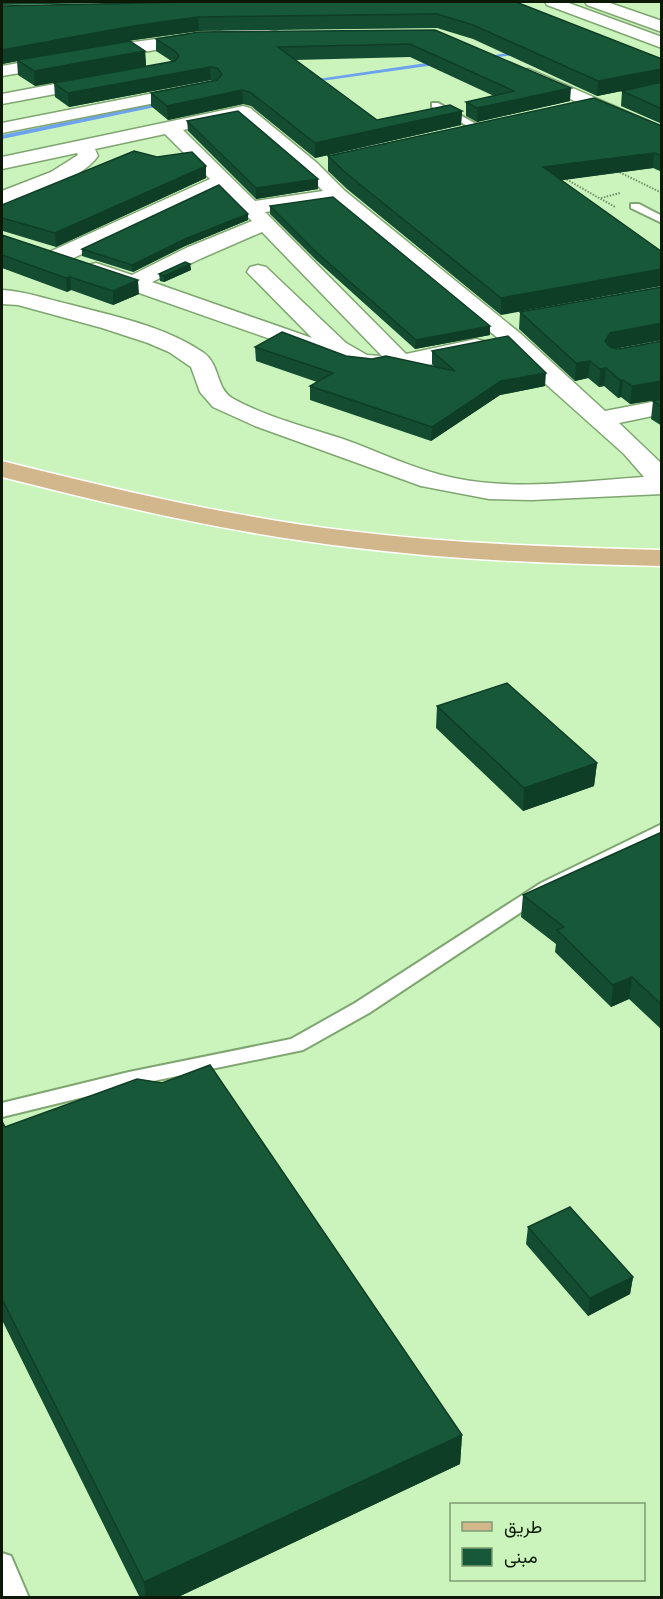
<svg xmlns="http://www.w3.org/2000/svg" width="663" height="1599" font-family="Georgia,Vazirmatn,serif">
	<rect width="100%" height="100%" fill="#caf4bc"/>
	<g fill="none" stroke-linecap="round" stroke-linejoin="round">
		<!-- stream -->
		<g fill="#6da2ee" fill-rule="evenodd">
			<polygon points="520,51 522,52 522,54 498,57 495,55"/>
			<polygon points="440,61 442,62 442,64 307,83 304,81"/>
			<polygon points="163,102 165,103 165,105 2,139 2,135"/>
		</g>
		<defs>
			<g id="service">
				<polygon points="432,103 438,103 487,130 479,132 432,107"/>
				<polygon points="631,204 639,204 662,216 662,223 631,208"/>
				<polygon points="662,824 662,836 553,891 369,1013 303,1050 129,1086 2,1117 2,1103 129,1072 291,1039 355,1003 541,883"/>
				<polygon points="2,1553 11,1556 29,1598 4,1598 2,1591"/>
			</g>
			<g id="minor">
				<polygon points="585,2 607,2 662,21 662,32 587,5"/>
				<polygon points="292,11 298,13 300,16 298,19 278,29 213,42 208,41 2,76 2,66 134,42 201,33 206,34 267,21"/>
				<polygon points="529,69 662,127 662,140 523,78 520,74 523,70"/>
				<polygon points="97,76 103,77 106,81 103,85 2,104 2,94"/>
				<polygon points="195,85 201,86 204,90 201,94 2,133 2,123"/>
				<path d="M 243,106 L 250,108 L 317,163 L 345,191 L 521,334 L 605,411 L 662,400 L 662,414 L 619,423 L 662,464 L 662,494 L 532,500 L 489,499 L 421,486 L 255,426 L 213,407 L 200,392 L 191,367 L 169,352 L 148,343 L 102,328 L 18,305 L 2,304 L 2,290 C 24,291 46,299 68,304 C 113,316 165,326 204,353 C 220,365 216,388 232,398 C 266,417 306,427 343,439 C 380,452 415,470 454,478 C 516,491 581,481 644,477 L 624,454 L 539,378 L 505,344 L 334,202 L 265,212 L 406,354 L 476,339 L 484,341 L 488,346 L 484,351 C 449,360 390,379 354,367 C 345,364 338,359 330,353 L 321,356 L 313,354 L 88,275 L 85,270 L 88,265 L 96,263 L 132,275 L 186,248 L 252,221 L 220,189 L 65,262 L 57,263 L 49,262 L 46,257 L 49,252 L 210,179 L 165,134 L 95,149 L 98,156 C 82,179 28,199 2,204 L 2,191 L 51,172 L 78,155 L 77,153 L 2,169 L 2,157 ZM 239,118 L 303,171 L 323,191 L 255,201 L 183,130 ZM 262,232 L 382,356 L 367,355 L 346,343 L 266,267 L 258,265 L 250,267 L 247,272 L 312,338 L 152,282 L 202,258 Z"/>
			</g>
			<polygon id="secondary" points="545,2 566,2 662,37 662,48 547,5"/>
			<path id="primary" d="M 2,461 C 117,490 231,517 349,531 C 453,544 557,547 662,550 L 662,566 C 557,564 452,560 349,547 C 231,533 116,506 2,477 Z"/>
		</defs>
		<!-- service casing -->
		<use href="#service" stroke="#7fa571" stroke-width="4"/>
		<!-- minor casing -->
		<use href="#minor" stroke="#7fa571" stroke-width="3"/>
		<!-- secondary casing -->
		<use href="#secondary" stroke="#7fa571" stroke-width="3"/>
		<!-- primary casing -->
		<use href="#primary" stroke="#fff" stroke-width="3"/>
		<!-- path -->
		<g stroke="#74916a" stroke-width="2" stroke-dasharray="1.5 1.5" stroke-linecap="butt">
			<polyline points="617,171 662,193"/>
			<polyline points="564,178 615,207"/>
			<polyline points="601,198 620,193"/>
		</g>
		<!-- service -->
		<use href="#service" fill="#fff" fill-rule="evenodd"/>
		<!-- minor -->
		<use href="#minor" fill="#fff" fill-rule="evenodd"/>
		<!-- secondary -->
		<use href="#secondary" fill="#fff" fill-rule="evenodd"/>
		<!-- primary -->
		<use href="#primary" fill="#d1b78b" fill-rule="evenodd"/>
	</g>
	<!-- wall -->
	<g fill="#134c30">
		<polygon points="2,2 152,2 2,5 2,6 516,2 662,59 662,124 621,106 622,91 656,84 597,96 473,39 437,28 199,31 134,40 121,42 145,51 146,66 35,86 18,75 17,61 2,64"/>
		<polygon points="435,30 570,101 477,122 466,116 466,102 494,96 410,57 295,60 377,120 462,111 461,125 315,158 251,106 243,104 168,120 151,106 151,93 214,80 211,80 69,107 55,97 54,83 173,62 156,51 156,39"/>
		<polygon points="187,121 318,179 318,189 256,199 188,131"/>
		<polygon points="662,126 662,172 653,168 561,180 501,315 347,189 328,171 328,156"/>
		<polygon points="157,157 206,166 206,178 56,247 3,231 2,232 2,205"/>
		<polygon points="270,206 490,335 415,349 316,260 270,214"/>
		<polygon points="248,214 248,220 185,246 133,272 82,256 82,249"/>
		<polygon points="2,235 139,294 113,305 71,290 67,292 2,268"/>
		<polygon points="190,264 191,270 164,282 160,281 159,274"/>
		<polygon points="662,287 662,340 616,348 662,399 630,404 621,397 618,398 604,386 599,387 588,378 575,381 519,329 520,312"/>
		<polygon points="255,347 346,356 435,367 432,364 432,351 545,386 500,395 431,441 310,400 310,386 317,382 256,361"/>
		<polygon points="662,399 662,426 651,419 653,401"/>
		<polygon points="437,706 597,763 594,786 523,811 436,728"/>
		<polygon points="662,832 662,1030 629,999 611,1007 555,952 556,944 521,917 523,895"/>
		<polygon points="2,1121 5,1127 462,1435 460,1464 176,1598 140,1598 2,1320"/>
		<polygon points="528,1227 633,1277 630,1294 588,1316 526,1244"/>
	</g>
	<!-- shaded-wall -->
	<g fill="#0f3e27">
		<polygon points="198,17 199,31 134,40 2,64 2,50 133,26"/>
		<polygon points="145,51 146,66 35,86 34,71"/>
		<polygon points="210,67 211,80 69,107 68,93"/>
		<polygon points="662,69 662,83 597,96 598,81"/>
		<polygon points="571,88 570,101 477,122 477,108"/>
		<polygon points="242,90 243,104 168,120 167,106"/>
		<polygon points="462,111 461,125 315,158 315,143"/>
		<polygon points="654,153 653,168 542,183 543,167"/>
		<polygon points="206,166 206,178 56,247 55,233"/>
		<polygon points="318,179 318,189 256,199 256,188"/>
		<polygon points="248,214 248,220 185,246 133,272 132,265 185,239"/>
		<polygon points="190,264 191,270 164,282 164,276"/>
		<polygon points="662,269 662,286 501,315 501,298"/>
		<polygon points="70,277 71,290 67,292 66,278"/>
		<polygon points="138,280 139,294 113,305 113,291"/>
		<polygon points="662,323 662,340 609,350 605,341 610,333"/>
		<polygon points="490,326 490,335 415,349 416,340"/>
		<polygon points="590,361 588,378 575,381 576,363"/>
		<polygon points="606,368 604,386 599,387 600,369"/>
		<polygon points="546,373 545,386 500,395 431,441 432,427 501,381"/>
		<polygon points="620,380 623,380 621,397 618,398"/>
		<polygon points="662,381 662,399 630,404 632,386"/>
		<polygon points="597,763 594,786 523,811 524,788"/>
		<polygon points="632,977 629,999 611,1007 613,985"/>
		<polygon points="633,1277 630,1294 588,1316 590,1298"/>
		<polygon points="462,1435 460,1464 176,1598 145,1598 144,1582"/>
	</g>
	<!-- building -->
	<g fill="#165838" stroke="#0f3e27" stroke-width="1.5">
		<polygon points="188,2 516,2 662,59 662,69 598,81 473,25 437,14 198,17 133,26 2,50 2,6"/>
		<polygon points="435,30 571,88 477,108 466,102 514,91 410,44 278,47 377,120 450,105 462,111 315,143 250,92 242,90 167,106 151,93 217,80 222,74 217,68 210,67 68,93 54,83 175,61 179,56 175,51 156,39 199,32"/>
		<polygon points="130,41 145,51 34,71 17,60"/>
		<polygon points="662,82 662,109 622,91"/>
		<polygon points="594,98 662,126 662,156 654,153 543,167 662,252 662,269 501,298 347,174 328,156"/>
		<polygon points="238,111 318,179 256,188 187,121"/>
		<polygon points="134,151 157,157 192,152 206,166 55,233 2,218 2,205"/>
		<polygon points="219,185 248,214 185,239 132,265 82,249"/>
		<polygon points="333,197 490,326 416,340 316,252 270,206"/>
		<polygon points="2,235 138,280 113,291 70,277 66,278 2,255"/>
		<polygon points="185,262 190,264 164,276 159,274"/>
		<polygon points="662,287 662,323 610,333 605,341 610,347 618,349 662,341 662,381 632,386 623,380 620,380 606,368 600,369 590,361 576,363 520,312"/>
		<polygon points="282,332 346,356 372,359 386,356 455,371 432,351 508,336 546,373 501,381 432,427 310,386 333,373 255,347"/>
		<polygon points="662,399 662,407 653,401"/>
		<polygon points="507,683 597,763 524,788 437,706"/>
		<polygon points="662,832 662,1005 632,977 613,985 557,930 564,927 523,895"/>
		<polygon points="210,1065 462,1435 144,1582 2,1299 2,1121 5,1127 137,1079 162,1083"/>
		<polygon points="570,1207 633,1277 590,1298 528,1227"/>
	</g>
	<!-- border -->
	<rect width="663" height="1599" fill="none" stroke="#0b1906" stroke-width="6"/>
	<!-- legend -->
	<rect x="450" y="1503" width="195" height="78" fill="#caf4bc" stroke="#7e9c73" stroke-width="1.5"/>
	<rect x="462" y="1522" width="30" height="9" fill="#d1b78b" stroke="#7e9c73" stroke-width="1.5"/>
	<text x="504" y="1533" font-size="18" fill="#0b1906">طريق</text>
	<rect x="462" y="1548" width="30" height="18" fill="#165838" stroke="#7e9c73" stroke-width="1.5"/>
	<text x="504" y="1563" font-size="18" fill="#0b1906">مبنى</text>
</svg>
